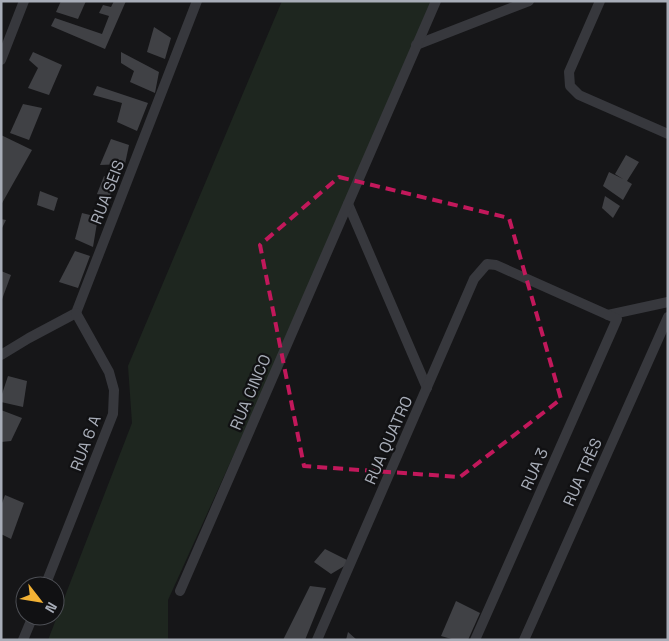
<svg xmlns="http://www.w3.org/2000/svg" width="669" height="641" font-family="'Space Grotesk',sans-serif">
	<rect width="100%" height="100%" fill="#161618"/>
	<!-- green -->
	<polygon fill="#1e261f" points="282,1 439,1 168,600 168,640 48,640 132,423 128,366"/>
	<!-- building -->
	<g fill="#404145">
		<polygon points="61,1 86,1 78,19 56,12"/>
		<polygon points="114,1 126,1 105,49 51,26 55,18 102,34 109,16 99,13 103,5 111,7"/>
		<polygon points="154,27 171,38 165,59 147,52"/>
		<polygon points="33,52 62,65 49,95 28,88 38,68 29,60"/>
		<polygon points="121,52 159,72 155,93 130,82 134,71 121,63"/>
		<polygon points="97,86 148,103 137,131 117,122 122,103 93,95"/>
		<polygon points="23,104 42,108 29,140 10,133"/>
		<polygon points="1,135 32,150 1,205"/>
		<polygon points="111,139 129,145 125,164 100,165"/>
		<polygon points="626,155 639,162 627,181 632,184 623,200 603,186 609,172 623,179 615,174"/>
		<polygon points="104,176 114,184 109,198 97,194"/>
		<polygon points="40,191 58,198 54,211 37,205"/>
		<polygon points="605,196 620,206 613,218 602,208"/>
		<polygon points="82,213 98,217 93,247 75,239"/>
		<polygon points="1,219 6,220 1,230"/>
		<polygon points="75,251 90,256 78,288 59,282"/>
		<polygon points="1,271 11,275 1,302"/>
		<polygon points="8,376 27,381 23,407 1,402 1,397"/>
		<polygon points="1,410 22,418 11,441 1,442"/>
		<polygon points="5,495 24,503 11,539 1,534 1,506"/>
		<polygon points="325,549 351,562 331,574 314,562"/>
		<polygon points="310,586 326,588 305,640 283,640"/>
		<polygon points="456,601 480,613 468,640 455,640 441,636"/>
		<polygon points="348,632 357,640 346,640"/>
	</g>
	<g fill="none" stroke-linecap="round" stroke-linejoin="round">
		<!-- street -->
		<g stroke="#37383d" stroke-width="10">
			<polyline points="600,1 569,72 570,86 579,95 668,134"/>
			<polyline points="416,45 529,1"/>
			<polyline points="1,60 24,1"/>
			<polyline points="348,204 427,388"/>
			<polyline points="608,315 668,302"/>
			<polyline points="1,355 29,338 76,313 197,1"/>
			<polyline points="45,586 113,414 114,390 109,372 76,313"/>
			<polyline points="180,591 436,1"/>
			<polyline points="23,640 33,616"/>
			<polyline points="317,640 474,279 487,264 496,265 617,319 475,640"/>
			<polyline points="524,640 668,317"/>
		</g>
	</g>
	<!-- marked area -->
	<path fill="none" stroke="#c2185b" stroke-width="4" stroke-dasharray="10 6" stroke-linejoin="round" d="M 339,177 L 509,218 L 561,399 L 460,477 L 304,466 L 260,245 Z"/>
	<g text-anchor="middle" stroke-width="4.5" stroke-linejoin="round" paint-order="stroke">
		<!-- street labels -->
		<g font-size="16" fill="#a8adb8" stroke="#111113">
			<text transform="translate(107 192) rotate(-69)" y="6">RUA SEIS</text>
			<text transform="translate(250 392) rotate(-67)" y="6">RUA CINCO</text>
			<text transform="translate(388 440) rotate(-66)" y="6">RUA QUATRO</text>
			<text transform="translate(85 443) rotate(-69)" y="6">RUA 6 A</text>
			<text transform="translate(534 469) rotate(-66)" y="6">RUA 3</text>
			<text transform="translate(582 472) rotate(-66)" y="6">RUA TRÊS</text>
		</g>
	</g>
	<!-- border -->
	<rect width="669" height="641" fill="none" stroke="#a8adb8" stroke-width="5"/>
	<!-- north arrow -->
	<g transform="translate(40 601) rotate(121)"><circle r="24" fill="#111113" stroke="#4d4f55"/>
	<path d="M0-4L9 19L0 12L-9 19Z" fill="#f2b134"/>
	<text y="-8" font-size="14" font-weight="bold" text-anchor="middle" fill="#a8adb8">N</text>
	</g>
</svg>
